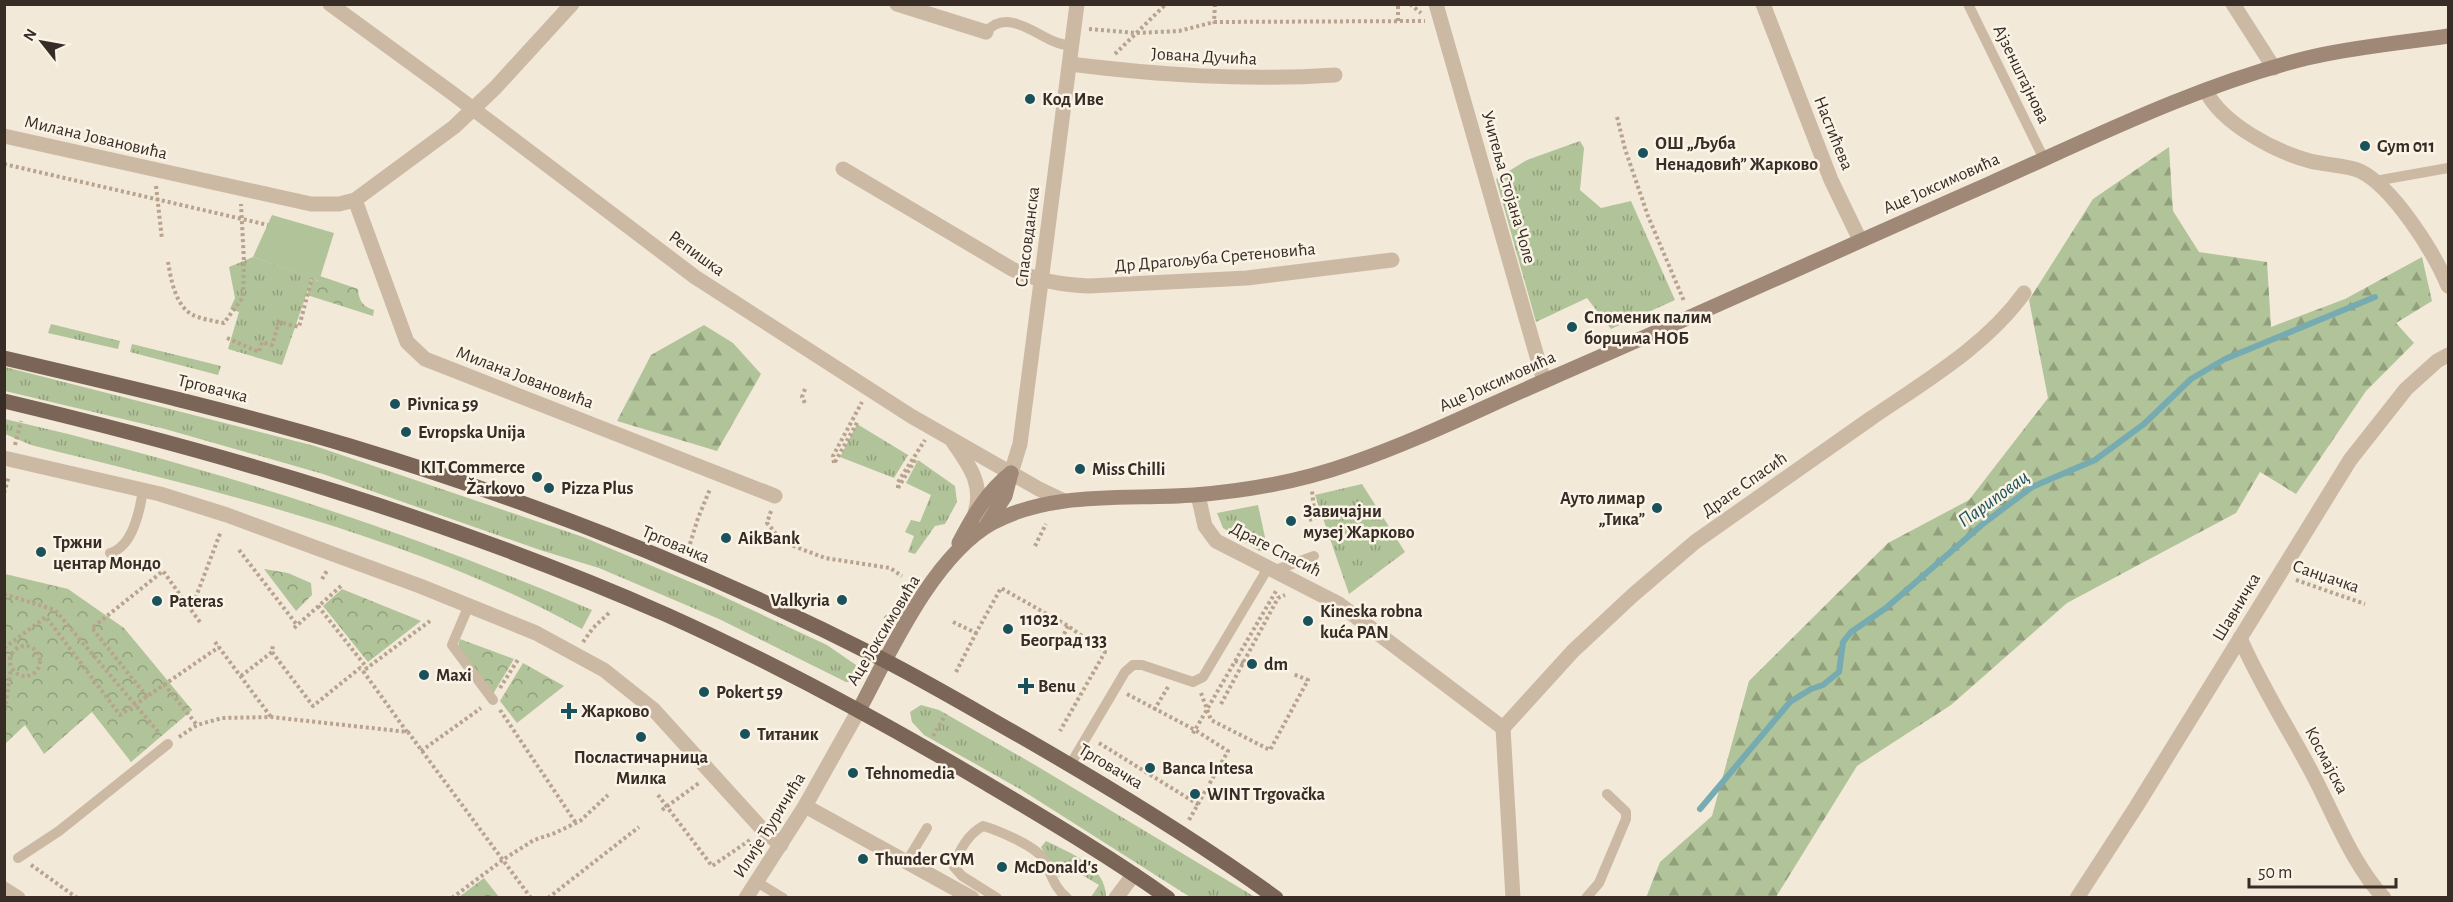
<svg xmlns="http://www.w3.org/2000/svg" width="2453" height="902" font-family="'Alegreya Sans',sans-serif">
	<defs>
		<pattern id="grass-tufts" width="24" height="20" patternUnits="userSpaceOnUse" patternTransform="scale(1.5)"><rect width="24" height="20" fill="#b1c398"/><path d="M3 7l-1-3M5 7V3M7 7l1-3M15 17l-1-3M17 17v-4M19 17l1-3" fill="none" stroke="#919f7c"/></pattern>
		<pattern id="forest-firs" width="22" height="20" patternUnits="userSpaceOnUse" patternTransform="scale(1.5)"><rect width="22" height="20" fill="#b1c398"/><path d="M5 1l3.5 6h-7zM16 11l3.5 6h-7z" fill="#919f7c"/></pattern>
		<pattern id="park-crowns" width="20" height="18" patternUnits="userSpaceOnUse" patternTransform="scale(1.5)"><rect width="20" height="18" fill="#b1c398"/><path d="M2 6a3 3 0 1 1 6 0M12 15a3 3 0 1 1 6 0" fill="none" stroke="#919f7c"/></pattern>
	</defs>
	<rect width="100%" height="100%" fill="#f3e9d9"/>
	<!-- grass -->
	<g fill="url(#grass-tufts)">
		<polygon points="1580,141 1584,148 1580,190 1601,208 1631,201 1675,300 1611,329 1587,298 1536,322 1496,179 1527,160"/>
		<polygon points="253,257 312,278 282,365 228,349 239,312 230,309 235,298 229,267"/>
		<polygon points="51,324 120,341 118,349 48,333"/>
		<polygon points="132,344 221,366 218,375 130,352"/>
		<polygon points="5,367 315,446 583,537 707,589 827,645 856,665 860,676 855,682 846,682 719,619 599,568 540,550 323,474 165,429 5,391"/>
		<path d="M 5,419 C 205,465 403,529 592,610 L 582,629 C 414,537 216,491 31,445 L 5,434 Z"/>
		<polygon points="857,424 908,455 894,478 840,457"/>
		<polygon points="918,460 955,486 957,502 945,524 935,526 915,554 908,552 914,536 905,532 911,520 920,522 931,495 906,483"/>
		<polygon points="1362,484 1405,552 1349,594 1315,495"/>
		<polygon points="1258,505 1268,551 1259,551 1223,528 1217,513"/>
		<polygon points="921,705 939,710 1035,765 1255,897 1190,897 1020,789 924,735 912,722 910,712"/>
		<path d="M 1046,841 C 1070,853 1106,866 1106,897 L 1091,897 L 1099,885 L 1067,866 L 1059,877 L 1041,847 Z"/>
	</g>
	<!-- forest -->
	<g fill="url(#forest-firs)">
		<polygon points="2169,147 2173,211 2199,252 2267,262 2271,327 2345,299 2422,257 2432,301 2396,323 2414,343 2366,391 2296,494 2260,472 2236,513 2067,603 1951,705 1857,766 1776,897 1646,898 1660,862 1712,816 1749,681 1888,543 1969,500 2048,398 2029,300 2093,199"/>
		<polygon points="704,325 733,343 761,374 717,451 617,421 651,355"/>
	</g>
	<!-- park -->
	<g fill="url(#park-crowns)">
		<path d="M 320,276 L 358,289 C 359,301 362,306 374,310 L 373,316 L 307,295 L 312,278 L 318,281 Z"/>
		<polygon points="264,569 288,573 311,583 312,595 296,611"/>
		<polygon points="5,574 68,589 124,628 192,710 131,762 92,712 44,754 25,725 5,744"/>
		<polygon points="342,589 421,621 368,662 323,606"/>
		<polygon points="460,639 514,659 493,694 458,646"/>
		<polygon points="523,663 564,686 517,723 500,701"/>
		<polygon points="484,878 499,897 459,897"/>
	</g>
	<!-- pitch -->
	<polygon fill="#b1c398" points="272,215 334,233 319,281 253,257"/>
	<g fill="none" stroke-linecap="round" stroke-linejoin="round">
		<!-- stream -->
		<polyline stroke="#76abb2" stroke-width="6" points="1700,809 1790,702 1811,689 1823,685 1839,672 1843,642 1851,632 1886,608 1984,523 2032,487 2095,460 2144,424 2191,379 2225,359 2375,297"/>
		<!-- path -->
		<g stroke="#b8a38f" stroke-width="4" stroke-dasharray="3 3" stroke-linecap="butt">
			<polyline points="1215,4 1214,22 1425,21"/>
			<polyline points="1410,4 1421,13"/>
			<polyline points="1398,21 1398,4"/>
			<polyline points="1089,29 1136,33 1179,31 1214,22"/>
			<polyline points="1115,54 1166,4"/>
			<polyline points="1617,117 1625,149 1648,216 1684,301"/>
			<polyline points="4,164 268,225"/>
			<polyline points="156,186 162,239"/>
			<path d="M 168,262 C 171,279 175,304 191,314 C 200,319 214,321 224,323 L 243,297 L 244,262 L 241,204"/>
			<polyline points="227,338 259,352 262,342 272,345 279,322 299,327 312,278"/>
			<polyline points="805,389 802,397 805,403"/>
			<polyline points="15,445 21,421"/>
			<polyline points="835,462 858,421"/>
			<polyline points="834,463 833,456 862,402"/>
			<polyline points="898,488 898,482 925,440"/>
			<polyline points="898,488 917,457"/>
			<polyline points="4,493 9,476"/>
			<polyline points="771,511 767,523 783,542 825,558 890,568 902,576"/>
			<polyline points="1309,520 1315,518 1312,491"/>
			<polyline points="690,544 698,518 710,489"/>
			<polyline points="1035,546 1046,524"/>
			<polyline points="239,550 297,625"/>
			<polyline points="322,579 328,569"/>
			<polyline points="2296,580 2365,604"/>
			<polyline points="4,594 55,610 160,734"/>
			<polyline points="318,606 367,668"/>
			<polyline points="191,610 200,622"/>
			<polyline points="885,616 886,617"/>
			<polyline points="953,622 976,633 1001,588 1068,626 1105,652 1060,731"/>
			<polyline points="294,628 341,586"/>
			<polyline points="1064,634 1068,626"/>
			<polyline points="215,642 271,717"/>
			<polyline points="583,642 593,628 610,612"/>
			<circle cx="25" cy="661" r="15"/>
			<polyline points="4,648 46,617 120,715 219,647"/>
			<polyline points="272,652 313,706 360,668 363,671"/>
			<polyline points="1235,661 1247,664"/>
			<polyline points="956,672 976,633 979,635"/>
			<polyline points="241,676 272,652 273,644"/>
			<polyline points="164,684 197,725"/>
			<polyline points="500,688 519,658"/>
			<polyline points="1069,688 1080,694"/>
			<polyline points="1201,693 1211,720 1270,750 1308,680 1293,674"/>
			<polyline points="1127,694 1195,730 1191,736"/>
			<polyline points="147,697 92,628 163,571 191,610 221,531"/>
			<polyline points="1221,704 1278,598 1285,595"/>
			<polyline points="500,710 576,823"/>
			<polyline points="1154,710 1168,687"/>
			<polyline points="4,716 11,669"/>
			<polyline points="407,732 363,671 430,621"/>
			<polyline points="933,736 946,714"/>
			<polyline points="179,737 197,725 222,718 271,717 408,732 531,898"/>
			<polyline points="1099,743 1199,805"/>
			<polyline points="421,751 481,708"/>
			<polyline points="658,795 712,866 750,840"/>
			<polyline points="662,810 699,783"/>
			<polyline points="1189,820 1228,751 1195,730 1276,591"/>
			<polyline points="31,865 77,898"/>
			<polyline points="452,898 504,859 534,840 555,833 580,821 608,795"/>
			<polyline points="548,898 639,827"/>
		</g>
		<!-- service -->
		<g stroke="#ccb9a4" stroke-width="10">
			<polyline points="1968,4 2044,159"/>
			<path d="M 986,32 C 1006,9 1032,32 1053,41 C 1059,44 1066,45 1072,46"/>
			<polyline points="2375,181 2448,168"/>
			<path d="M 110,553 C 133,547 140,510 143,490"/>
			<polyline points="1273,571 1314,556"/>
			<polyline points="469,605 452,645 493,700"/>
			<polyline points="1070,765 1125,672 1133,665 1142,665 1193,682 1203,677 1268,568"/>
			<polyline points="18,858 59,831 168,744"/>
			<polyline points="907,861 927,828"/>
			<polyline points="757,882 783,898"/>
			<path d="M 997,898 L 962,876 L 954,867 C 959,850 967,835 983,826 C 997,830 1033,845 1042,857 C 1051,871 1053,887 1067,898"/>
			<polyline points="1586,898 1599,883 1626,819 1626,812 1607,794"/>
		</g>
		<!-- minor -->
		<g stroke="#ccb9a4" stroke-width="15">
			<polyline points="330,4 452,93 695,277 911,416 1039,489 1062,500"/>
			<polyline points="897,4 986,32"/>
			<polyline points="1436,4 1544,381"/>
			<polyline points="1763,4 1831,180 1860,240"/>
			<polyline points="2233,4 2274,68"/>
			<path d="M 1070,64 C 1159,75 1245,81 1335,75"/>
			<path d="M 2206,91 C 2222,124 2276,152 2310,161 C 2325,165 2347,165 2360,171 C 2393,187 2434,252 2448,286"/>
			<polyline points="4,136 311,204 339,204 355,200 454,127 495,88 572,4"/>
			<path d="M 843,169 L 1012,269 C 1037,281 1062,285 1089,286 L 1247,278 L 1392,260"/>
			<polyline points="355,200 407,342 425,359 775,496"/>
			<path d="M 953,442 C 969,465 984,484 975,513"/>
			<polyline points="4,458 160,494 227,515 420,586 536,633 604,670 653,709 763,830 781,845"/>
			<polyline points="1198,495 1205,526 1216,541 1339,604 1503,728"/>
			<path d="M 2240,638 C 2260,684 2287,726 2311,771 C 2334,814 2351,862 2384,898"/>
			<polyline points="805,806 972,898"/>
			<polyline points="4,889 18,898"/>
			<polyline points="1116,898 1134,874"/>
			<path d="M 1513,898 L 1503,728 L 1573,651 L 1633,595 L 1695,542 C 1754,501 1812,460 1870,419 C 1924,382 1986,346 2024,293"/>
			<polyline points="2077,898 2136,807 2350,460 2406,389 2437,361 2448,355"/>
		</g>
		<!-- tertiary -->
		<g stroke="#ccb9a4" stroke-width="15">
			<polyline points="1011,473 1020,444 1077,4"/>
			<polyline points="746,898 805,806 859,710"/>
		</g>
		<!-- secondary -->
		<g stroke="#a08876" stroke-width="15">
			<polyline points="987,524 1005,496 1011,473"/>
			<path d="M 959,543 C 973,516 987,492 1011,473"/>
			<path d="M 859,710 C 890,652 933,556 992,523 C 1053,490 1128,500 1194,495 C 1247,491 1302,481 1352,463 C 1419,440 1484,407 1549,379 C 1697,315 1843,248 1991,183 C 2094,137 2198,85 2307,58 C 2353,47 2401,43 2448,36"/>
		</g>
		<!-- primary -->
		<g stroke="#7a6556" stroke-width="15">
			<path d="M 4,358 C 120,385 236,412 350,446 C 532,501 712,572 882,659 C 929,683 976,711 1022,737 C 1109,787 1195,839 1276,898"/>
			<path d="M 4,401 C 231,455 453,521 667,615 C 776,664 881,721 984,782 C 1046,819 1109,856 1168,898"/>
		</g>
	</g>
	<!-- markers -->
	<g fill="#19525b" stroke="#faf3e6" stroke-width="2">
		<circle cx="1030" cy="99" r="6"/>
		<circle cx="2365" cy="146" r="6"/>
		<circle cx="1643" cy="153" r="6"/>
		<circle cx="1572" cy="327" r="6"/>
		<circle cx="395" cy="404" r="6"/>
		<circle cx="406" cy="432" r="6"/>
		<circle cx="1080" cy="469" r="6"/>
		<circle cx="537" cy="477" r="6"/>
		<circle cx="549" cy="488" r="6"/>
		<circle cx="1657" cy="508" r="6"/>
		<circle cx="1291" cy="521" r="6"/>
		<circle cx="726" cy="538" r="6"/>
		<circle cx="41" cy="552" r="6"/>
		<circle cx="842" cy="600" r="6"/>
		<circle cx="157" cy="601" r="6"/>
		<circle cx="1308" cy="621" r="6"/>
		<circle cx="1008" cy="629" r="6"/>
		<circle cx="1252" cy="664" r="6"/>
		<circle cx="424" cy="675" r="6"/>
		<path d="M1023 677h6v6h6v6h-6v6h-6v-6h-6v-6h6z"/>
		<circle cx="704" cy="692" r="6"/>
		<path d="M566 702h6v6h6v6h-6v6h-6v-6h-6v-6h6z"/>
		<circle cx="745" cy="734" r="6"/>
		<circle cx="641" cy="737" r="6"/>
		<circle cx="1150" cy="768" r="6"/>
		<circle cx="853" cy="773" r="6"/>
		<circle cx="1195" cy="794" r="6"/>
		<circle cx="863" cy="859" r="6"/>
		<circle cx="1002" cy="867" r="6"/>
	</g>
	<g text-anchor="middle" stroke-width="5" stroke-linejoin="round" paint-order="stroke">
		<!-- street labels -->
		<g font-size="18" fill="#372d26" stroke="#faf3e6">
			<text transform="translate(1204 56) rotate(3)" y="6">Јована Дучића</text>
			<text transform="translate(2022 74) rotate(64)" y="6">Ајзенштајнова</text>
			<text transform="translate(1834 133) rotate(68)" y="6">Настићева</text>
			<text transform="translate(96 137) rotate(13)" y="6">Милана Јовановића</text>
			<text transform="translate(1941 183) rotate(-24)" y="6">Аце Јоксимовића</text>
			<text transform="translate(1509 187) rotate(74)" y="6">Учитеља Стојана Чоле</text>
			<text transform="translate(1027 237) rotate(-83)" y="6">Спасовданска</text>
			<text transform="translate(697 253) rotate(36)" y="6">Репишка</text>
			<text transform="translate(1215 257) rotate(-5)" y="6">Др Драгољуба Сретеновића</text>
			<text transform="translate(525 377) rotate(21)" y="6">Милана Јовановића</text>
			<text transform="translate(1497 381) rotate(-24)" y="6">Аце Јоксимовића</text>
			<text transform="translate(213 388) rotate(14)" y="6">Трговачка</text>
			<text transform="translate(1744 484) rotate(-35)" y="6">Драге Спасић</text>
			<text transform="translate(676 544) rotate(23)" y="6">Трговачка</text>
			<text transform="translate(1276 549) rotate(27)" y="6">Драге Спасић</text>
			<text transform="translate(2326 576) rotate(19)" y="6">Санџачка</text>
			<text transform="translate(2236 607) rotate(-59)" y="6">Шавничка</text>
			<text transform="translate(883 630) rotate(-59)" y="6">Аце Јоксимовића</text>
			<text transform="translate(2327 760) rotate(62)" y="6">Космајска</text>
			<text transform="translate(1111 766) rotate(31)" y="6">Трговачка</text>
			<text transform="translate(769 825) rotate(-58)" y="6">Илије Ђуричића</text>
		</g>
		<!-- poi labels -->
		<g font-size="18" font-weight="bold" fill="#372d26" stroke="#faf3e6" text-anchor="start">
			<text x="1042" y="105">Код Иве</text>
			<text x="1655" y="149">ОШ „Љуба<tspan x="1655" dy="21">Ненадовић” Жарково</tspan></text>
			<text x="2377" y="152">Gym 011</text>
			<text x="1584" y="323">Споменик палим<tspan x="1584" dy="21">борцима НОБ</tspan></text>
			<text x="407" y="410">Pivnica 59</text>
			<text x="418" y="438">Evropska Unija</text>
			<text x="525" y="473" text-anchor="end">KIT Commerce<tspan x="525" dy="21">Žarkovo</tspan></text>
			<text x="1092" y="475">Miss Chilli</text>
			<text x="561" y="494">Pizza Plus</text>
			<text x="1645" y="504" text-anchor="end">Ауто лимар<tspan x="1645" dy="21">„Тика”</tspan></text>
			<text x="1303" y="517">Завичајни<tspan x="1303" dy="21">музеј Жарково</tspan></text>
			<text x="738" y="544">AikBank</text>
			<text x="53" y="548">Тржни<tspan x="53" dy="21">центар Мондо</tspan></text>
			<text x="830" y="606" text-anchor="end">Valkyria</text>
			<text x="169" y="607">Pateras</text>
			<text x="1320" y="617">Kineska robna<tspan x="1320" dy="21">kuća PAN</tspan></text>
			<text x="1020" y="625">11032<tspan x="1020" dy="21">Београд 133</tspan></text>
			<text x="1264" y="670">dm</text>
			<text x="436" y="681">Maxi</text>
			<text x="1038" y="692">Benu</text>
			<text x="716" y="698">Pokert 59</text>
			<text x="581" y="717">Жарково</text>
			<text x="757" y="740">Титаник</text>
			<text x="641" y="763" text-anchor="middle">Посластичарница<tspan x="641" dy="21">Милка</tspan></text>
			<text x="1162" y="774">Banca Intesa</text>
			<text x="865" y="779">Tehnomedia</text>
			<text x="1207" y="800">WINT Trgovačka</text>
			<text x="875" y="865">Thunder GYM</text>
			<text x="1014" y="873">McDonald's</text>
		</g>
		<!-- water labels -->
		<g font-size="20" font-style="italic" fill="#19525b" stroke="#faf3e6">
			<text transform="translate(1993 498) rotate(-36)" y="7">Париповац</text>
		</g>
	</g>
	<!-- border -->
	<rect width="2453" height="902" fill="none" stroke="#372d26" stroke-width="12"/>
	<!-- north arrow -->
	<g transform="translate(42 42) rotate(301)" stroke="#faf3e6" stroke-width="4.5" paint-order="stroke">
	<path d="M0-4.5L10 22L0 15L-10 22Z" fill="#372d26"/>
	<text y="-9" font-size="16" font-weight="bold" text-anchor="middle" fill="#372d26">N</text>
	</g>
	<!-- scale -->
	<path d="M2249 878v9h147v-9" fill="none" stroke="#372d26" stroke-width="3"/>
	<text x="2258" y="878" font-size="18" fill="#372d26" stroke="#faf3e6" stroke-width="4.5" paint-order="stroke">50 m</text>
</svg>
